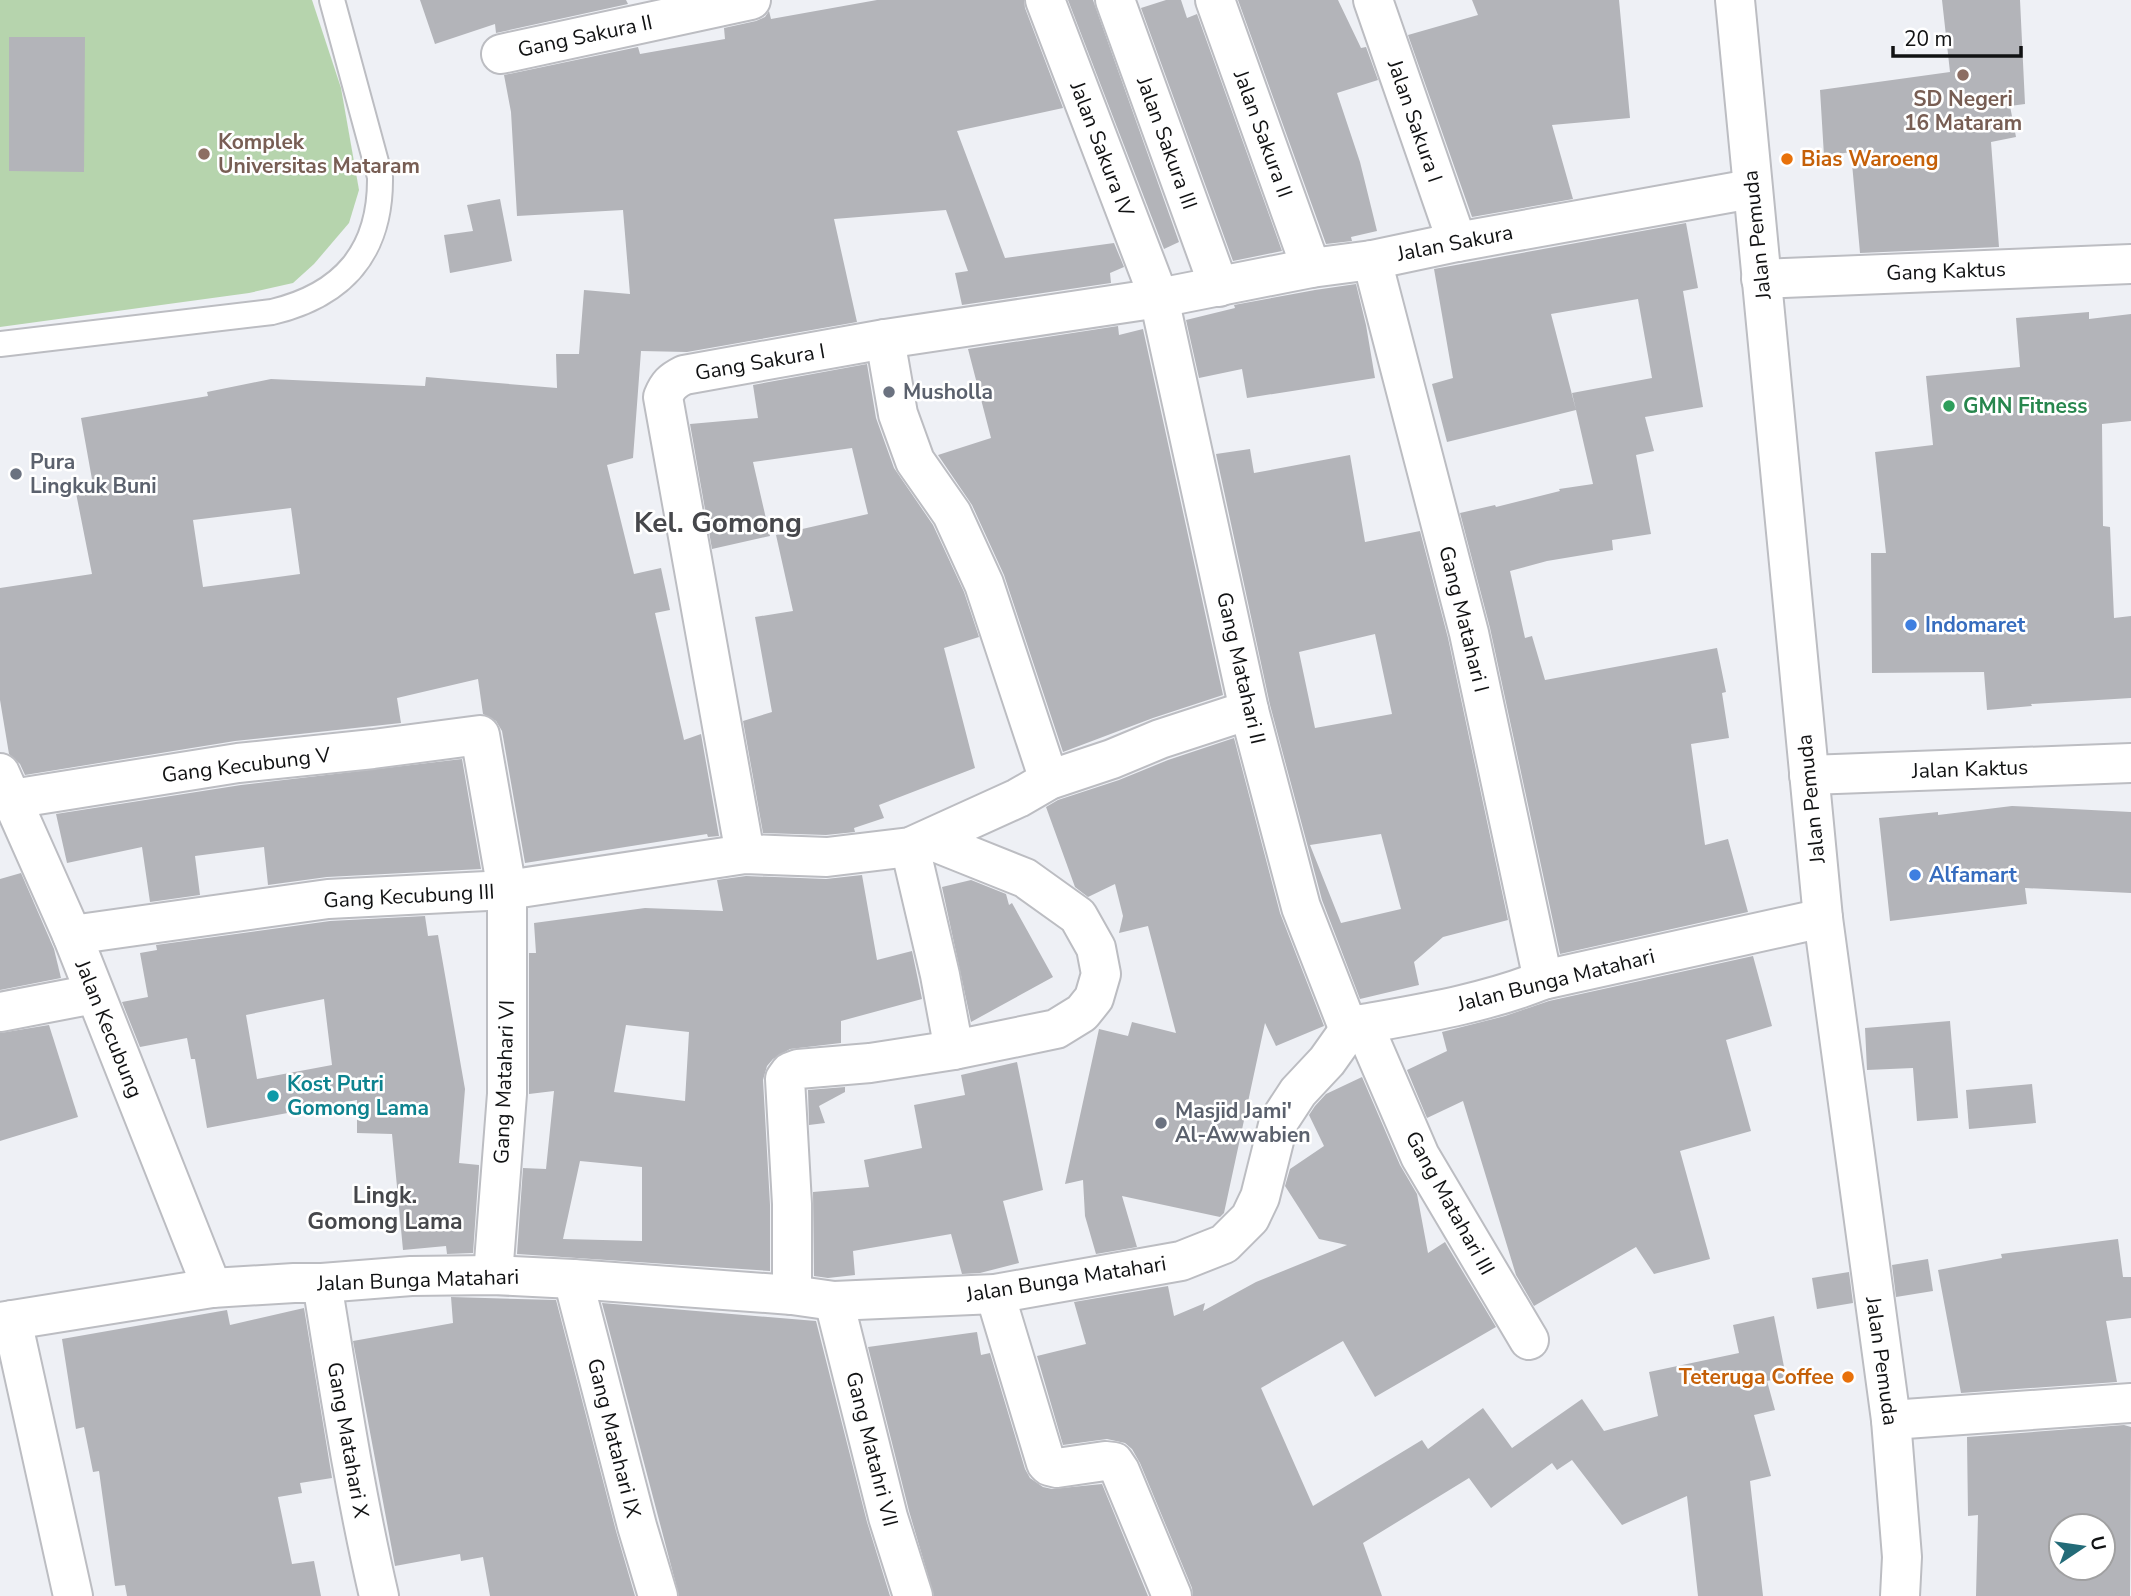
<svg xmlns="http://www.w3.org/2000/svg" width="2131" height="1596" font-family="'Nunito Sans',sans-serif">
	<rect width="100%" height="100%" fill="#eef0f5"/>
	<!-- green -->
	<polygon fill="#b6d4ad" points="0,0 312,0 341,88 359,190 349,223 314,264 293,283 249,293 0,327"/>
	<!-- building -->
	<g fill="#b3b4b9" fill-rule="evenodd">
		<polygon points="420,0 626,0 628,4 496,33 495,24 435,44"/>
		<path d="M 877,0 L 1024,0 L 1025,8 L 1063,108 L 957,131 L 1005,258 L 1114,243 L 1124,267 L 1110,273 L 1111,283 L 962,305 L 955,273 L 968,271 L 946,210 L 834,219 L 857,322 L 687,352 L 641,351 L 633,458 L 607,465 L 634,574 L 661,568 L 670,610 L 655,613 L 684,740 L 701,734 L 719,836 L 708,837 L 707,834 L 525,863 L 502,731 L 496,721 L 483,714 L 478,679 L 397,698 L 401,723 L 235,741 L 25,775 L 20,764 L 9,754 L 0,700 L 0,588 L 92,574 L 75,488 L 93,485 L 81,418 L 208,396 L 207,392 L 271,379 L 425,386 L 426,377 L 557,388 L 556,354 L 579,354 L 584,290 L 630,294 L 623,210 L 517,216 L 511,112 L 504,75 L 638,47 L 640,54 L 725,39 L 724,28 L 756,21 L 765,17 L 769,11 L 771,19 ZM 291,508 L 300,574 L 203,587 L 193,520 Z"/>
		<polygon points="1068,0 1093,0 1179,242 1164,249"/>
		<polygon points="1166,0 1181,0 1187,18 1197,14 1282,251 1233,261 1141,8"/>
		<polygon points="1238,0 1338,0 1361,48 1366,47 1378,80 1337,93 1360,162 1377,231 1351,237 1352,241 1326,244"/>
		<polygon points="1472,0 1619,0 1630,118 1552,125 1573,199 1472,217 1408,35 1478,15"/>
		<polygon points="1942,0 2020,0 2025,104 2010,106 2016,137 1991,142 1999,247 1860,253 1851,152 1824,156 1820,90 1950,72"/>
		<polygon points="9,37 85,37 84,172 9,171"/>
		<polygon points="500,199 512,261 450,273 444,235 473,231 467,205"/>
		<path d="M 1686,223 L 1698,288 L 1683,291 L 1703,407 L 1645,417 L 1654,451 L 1636,455 L 1651,534 L 1612,540 L 1613,550 L 1547,561 L 1510,571 L 1525,638 L 1532,636 L 1545,680 L 1717,648 L 1726,692 L 1722,693 L 1729,738 L 1691,744 L 1705,845 L 1728,839 L 1748,912 L 1560,954 L 1490,628 L 1460,513 L 1495,505 L 1496,507 L 1560,491 L 1559,489 L 1593,484 L 1576,410 L 1447,442 L 1432,384 L 1453,378 L 1434,269 ZM 1638,299 L 1652,378 L 1572,393 L 1576,410 L 1551,314 Z"/>
		<polygon points="1356,284 1366,325 1375,378 1247,398 1242,369 1199,378 1186,320 1235,308 1234,305 1315,290"/>
		<polygon points="2089,312 2089,319 2131,314 2131,421 2102,424 2103,526 2110,527 2114,618 2131,616 2131,698 2031,704 2032,706 1987,710 1984,672 1872,673 1871,553 1886,553 1875,452 1933,445 1926,376 2020,367 2016,318"/>
		<polygon points="1118,326 1119,335 1143,329 1223,695 1153,718 1063,752 1004,575 972,505 938,455 991,438 968,349"/>
		<polygon points="867,364 876,418 894,468 933,525 964,592 979,637 944,648 975,768 879,805 884,818 854,828 855,832 826,835 763,833 743,721 772,712 755,617 793,611 776,535 868,514 852,448 753,462 770,536 712,549 690,424 758,418 753,385"/>
		<path d="M 1250,449 L 1254,473 L 1350,455 L 1365,542 L 1420,531 L 1448,638 L 1508,920 L 1443,937 L 1414,962 L 1419,985 L 1360,999 L 1322,900 L 1270,705 L 1216,454 ZM 1375,634 L 1392,714 L 1315,728 L 1299,652 ZM 1381,834 L 1401,909 L 1341,923 L 1310,845 Z"/>
		<polygon points="1234,738 1280,913 1324,1026 1276,1046 1265,1023 1224,1213 1220,1217 1122,1196 1137,1247 1096,1254 1085,1216 1083,1180 1065,1184 1099,1029 1128,1036 1132,1022 1176,1033 1148,926 1119,933 1123,916 1115,884 1088,897 1075,887 1046,807 1058,800 1119,780 1168,760"/>
		<polygon points="462,759 481,869 327,877 268,885 264,847 195,856 200,895 150,902 142,847 67,863 56,814 241,785"/>
		<polygon points="2012,806 2131,812 2131,893 2025,888 2027,904 1890,921 1879,818 1938,812 1938,815"/>
		<polygon points="21,873 54,949 61,978 0,990 0,879"/>
		<path d="M 862,875 L 877,960 L 912,951 L 922,999 L 841,1021 L 841,1043 L 790,1049 L 773,1059 L 767,1066 L 763,1080 L 770,1205 L 770,1271 L 517,1254 L 523,1168 L 546,1169 L 554,1091 L 529,1094 L 529,953 L 536,953 L 534,923 L 645,908 L 723,911 L 717,880 L 746,876 L 826,879 ZM 626,1025 L 689,1032 L 685,1101 L 614,1092 ZM 580,1161 L 642,1167 L 642,1241 L 563,1239 Z"/>
		<polygon points="971,880 1006,894 1009,905 1012,903 1053,977 971,1022 942,887"/>
		<path d="M 425,916 L 428,936 L 438,935 L 465,1089 L 459,1163 L 479,1165 L 479,1168 L 473,1253 L 447,1254 L 446,1246 L 403,1250 L 392,1134 L 357,1133 L 357,1100 L 207,1128 L 195,1059 L 191,1059 L 187,1038 L 140,1047 L 122,1002 L 148,997 L 140,953 L 157,950 L 156,945 L 330,921 ZM 324,999 L 332,1065 L 257,1079 L 246,1015 Z"/>
		<polygon points="1753,956 1772,1026 1726,1040 1751,1131 1680,1151 1710,1259 1654,1274 1636,1247 1534,1306 1516,1275 1463,1101 1427,1118 1407,1070 1447,1051 1442,1032 1505,1016 1549,1001"/>
		<polygon points="1950,1021 1958,1118 1917,1121 1913,1068 1867,1070 1865,1028"/>
		<polygon points="49,1025 78,1117 0,1141 0,1033"/>
		<polygon points="1017,1062 1043,1190 1003,1201 1019,1263 980,1273 962,1274 951,1234 853,1251 855,1275 828,1278 814,1276 813,1192 869,1187 864,1160 922,1148 914,1105 965,1095 961,1075"/>
		<polygon points="1362,1077 1400,1165 1417,1194 1428,1253 1445,1242 1496,1327 1375,1397 1343,1341 1261,1388 1313,1506 1422,1440 1428,1449 1483,1408 1512,1448 1582,1399 1604,1431 1658,1416 1649,1372 1739,1353 1733,1325 1774,1316 1786,1377 1767,1381 1775,1410 1754,1415 1771,1476 1750,1481 1763,1596 1698,1596 1687,1496 1622,1525 1572,1460 1557,1470 1552,1463 1491,1508 1469,1478 1363,1543 1382,1596 1193,1596 1192,1588 1140,1463 1132,1449 1125,1443 1107,1439 1063,1445 1037,1356 1086,1344 1074,1302 1168,1286 1174,1316 1205,1303 1203,1311 1256,1282 1347,1245 1319,1239 1285,1186 1290,1169 1324,1146 1309,1115 1315,1106 1326,1094"/>
		<polygon points="2032,1084 2036,1123 1969,1129 1966,1090"/>
		<polygon points="845,1087 845,1092 819,1106 825,1123 809,1125 808,1090"/>
		<polygon points="2118,1239 2123,1277 2131,1277 2131,1318 2106,1321 2117,1382 1961,1393 1938,1270 2002,1258 2001,1254"/>
		<polygon points="1928,1259 1933,1291 1896,1297 1892,1265"/>
		<polygon points="1849,1272 1853,1303 1817,1309 1812,1278"/>
		<polygon points="451,1297 556,1300 616,1531 635,1596 490,1596 483,1557 461,1561 460,1554 395,1566 353,1341 453,1323"/>
		<polygon points="602,1303 816,1321 867,1522 890,1596 679,1596"/>
		<polygon points="304,1308 332,1478 300,1483 302,1493 278,1497 292,1564 314,1561 321,1596 127,1596 125,1585 115,1586 99,1471 93,1472 84,1427 76,1429 62,1339 227,1310 230,1325"/>
		<polygon points="977,1332 981,1355 990,1353 1025,1469 1030,1478 1043,1487 1052,1489 1102,1484 1148,1596 934,1596 909,1511 868,1347"/>
		<path d="M 2124,1425 L 2131,1427 L 2130,1596 L 1976,1596 L 1978,1515 L 1968,1516 L 1967,1437 ZM 2061,1526 L 2103,1526 L 2103,1568 L 2061,1568 Z"/>
	</g>
	<g fill="none" stroke-linecap="round" stroke-linejoin="round">
		<defs>
			<path id="service" d="M 0,344 L 272,312 C 343,295 381,252 380,177 L 332,0"/>
			<g id="minor">
				<polyline points="1045,0 1159,298 1249,710 1301,907 1349,1030"/>
				<polyline points="1115,0 1219,287"/>
				<polyline points="1215,0 1311,268"/>
				<polyline points="1373,0 1457,242"/>
				<polyline points="501,54 751,0"/>
				<polyline points="1372,260 1469,633 1543,980"/>
				<polyline points="1761,279 2131,264"/>
				<polyline points="885,339 898,414 915,461 952,514 984,584 1049,780"/>
				<polyline points="0,773 72,935 212,1288"/>
				<polyline points="1809,775 2131,763"/>
				<polyline points="12,799 238,763 373,749 480,735 507,890 507,1094 493,1275"/>
				<polyline points="930,840 1025,878 1078,916 1096,948 1101,974 1094,998 1082,1013 1056,1029 954,1050"/>
				<path d="M 745,854 L 663,397 C 668,385 672,381 684,375 L 885,339 L 1159,298 L 1311,268 L 1372,260 L 1457,242 L 1751,189"/>
				<polyline points="72,935 328,899 507,890 745,854 827,857 910,847 1018,798 1049,780 1112,759 1160,739 1249,710"/>
				<polyline points="0,1012 94,994"/>
				<polyline points="1363,1024 1420,1156 1529,1340"/>
				<polyline points="573,1279 637,1526 658,1596"/>
				<path d="M 322,1283 C 339,1388 355,1493 379,1596"/>
				<polyline points="995,1294 1046,1463 1049,1466 1057,1468 1105,1461 1114,1462 1120,1471 1172,1596"/>
				<polyline points="792,1295 792,1204 785,1079 790,1072 798,1069 870,1063 954,1050 940,975 910,847"/>
				<polyline points="834,1301 888,1517 913,1596"/>
				<polyline points="12,1320 73,1596"/>
				<path d="M 0,1322 L 212,1288 L 294,1283 L 322,1283 L 411,1276 L 493,1275 L 573,1279 L 792,1295 L 834,1301 L 995,1294 L 1181,1261 L 1224,1244 L 1250,1218 L 1260,1197 L 1279,1121 L 1298,1092 L 1327,1061 L 1349,1030 L 1363,1024 C 1424,1013 1486,1003 1543,980 L 1823,918"/>
				<polyline points="1891,1420 2131,1403"/>
			</g>
			<polyline id="tertiary" points="1735,0 1823,918 1891,1420 1902,1557 1900,1596"/>
		</defs>
		<!-- service casing -->
		<use href="#service" stroke="#bcbdc2" stroke-width="28"/>
		<!-- minor casing -->
		<use href="#minor" stroke="#bcbdc2" stroke-width="42"/>
		<!-- tertiary casing -->
		<use href="#tertiary" stroke="#bcbdc2" stroke-width="42"/>
		<!-- service -->
		<use href="#service" stroke="#fff" stroke-width="24"/>
		<!-- minor -->
		<use href="#minor" stroke="#fff" stroke-width="38"/>
		<!-- tertiary -->
		<use href="#tertiary" stroke="#fff" stroke-width="38"/>
	</g>
	<!-- markers -->
	<g fill="#8d6e63" stroke="#fff" stroke-width="2.5">
		<circle cx="1963" cy="75" r="7"/>
		<circle cx="204" cy="154" r="7"/>
	</g>
	<g fill="#e8710a" stroke="#fff" stroke-width="2.5">
		<circle cx="1787" cy="159" r="7"/>
		<circle cx="1848" cy="1377" r="7"/>
	</g>
	<g fill="#6b7280" stroke="#fff" stroke-width="2.5">
		<circle cx="889" cy="392" r="7"/>
		<circle cx="16" cy="474" r="7"/>
		<circle cx="1161" cy="1123" r="7"/>
	</g>
	<circle fill="#2e9e5b" stroke="#fff" stroke-width="2.5" cx="1949" cy="406" r="7"/>
	<g fill="#3f7fe0" stroke="#fff" stroke-width="2.5">
		<circle cx="1911" cy="625" r="7"/>
		<circle cx="1915" cy="875" r="7"/>
	</g>
	<circle fill="#0f9aa8" stroke="#fff" stroke-width="2.5" cx="273" cy="1096" r="7"/>
	<g text-anchor="middle" stroke-width="5" stroke-linejoin="round" paint-order="stroke">
		<!-- street labels -->
		<g font-size="21" fill="#111213" stroke="#fff">
			<text transform="translate(585 36) rotate(-12)" y="7">Gang Sakura II</text>
			<text transform="translate(1415 121) rotate(71)" y="7">Jalan Sakura I</text>
			<text transform="translate(1263 134) rotate(70)" y="7">Jalan Sakura II</text>
			<text transform="translate(1167 143) rotate(70)" y="7">Jalan Sakura III</text>
			<text transform="translate(1102 149) rotate(69)" y="7">Jalan Sakura IV</text>
			<text transform="translate(1757 235) rotate(-96)" y="7">Jalan Pemuda</text>
			<text transform="translate(1455 243) rotate(-11)" y="7">Jalan Sakura</text>
			<text transform="translate(1946 271) rotate(-2)" y="7">Gang Kaktus</text>
			<text transform="translate(760 362) rotate(-10)" y="7">Gang Sakura I</text>
			<text transform="translate(1464 619) rotate(76)" y="7">Gang Matahari I</text>
			<text transform="translate(1241 668) rotate(77)" y="7">Gang Matahari II</text>
			<text transform="translate(246 765) rotate(-7)" y="7">Gang Kecubung V</text>
			<text transform="translate(1970 769) rotate(-2)" y="7">Jalan Kaktus</text>
			<text transform="translate(1811 799) rotate(-96)" y="7">Jalan Pemuda</text>
			<text transform="translate(409 896) rotate(-3)" y="7">Gang Kecubung III</text>
			<text transform="translate(1556 980) rotate(-14)" y="7">Jalan Bunga Matahari</text>
			<text transform="translate(109 1029) rotate(68)" y="7">Jalan Kecubung</text>
			<text transform="translate(504 1082) rotate(-88)" y="7">Gang Matahari VI</text>
			<text transform="translate(1450 1203) rotate(61)" y="7">Gang Matahari III</text>
			<text transform="translate(1066 1279) rotate(-9)" y="7">Jalan Bunga Matahari</text>
			<text transform="translate(418 1280) rotate(-2)" y="7">Jalan Bunga Matahari</text>
			<text transform="translate(1882 1361) rotate(82)" y="7">Jalan Pemuda</text>
			<text transform="translate(614 1438) rotate(76)" y="7">Gang Matahari IX</text>
			<text transform="translate(348 1440) rotate(80)" y="7">Gang Matahari X</text>
			<text transform="translate(872 1449) rotate(76)" y="7">Gang Matahri VII</text>
		</g>
		<!-- education labels -->
		<g font-size="21" font-weight="bold" fill="#785e54" stroke="#fff">
			<text x="1963" y="106">SD Negeri<tspan x="1963" dy="24">16 Mataram</tspan></text>
			<text x="218" y="149" text-anchor="start">Komplek<tspan x="218" dy="24">Universitas Mataram</tspan></text>
		</g>
		<!-- food labels -->
		<g font-size="21" font-weight="bold" fill="#c56008" stroke="#fff" text-anchor="start">
			<text x="1801" y="166">Bias Waroeng</text>
			<text x="1834" y="1384" text-anchor="end">Teteruga Coffee</text>
		</g>
		<!-- worship labels -->
		<g font-size="21" font-weight="bold" fill="#5b616d" stroke="#fff" text-anchor="start">
			<text x="903" y="399">Musholla</text>
			<text x="30" y="469">Pura<tspan x="30" dy="24">Lingkuk Buni</tspan></text>
			<text x="1175" y="1118">Masjid Jami'<tspan x="1175" dy="24">Al-Awwabien</tspan></text>
		</g>
		<!-- leisure labels -->
		<g font-size="21" font-weight="bold" fill="#27864d" stroke="#fff" text-anchor="start">
			<text x="1963" y="413">GMN Fitness</text>
		</g>
		<!-- shop labels -->
		<g font-size="21" font-weight="bold" fill="#366cbe" stroke="#fff" text-anchor="start">
			<text x="1925" y="632">Indomaret</text>
			<text x="1929" y="882">Alfamart</text>
		</g>
		<!-- culture labels -->
		<g font-size="21" font-weight="bold" fill="#0d838f" stroke="#fff" text-anchor="start">
			<text x="287" y="1091">Kost Putri<tspan x="287" dy="24">Gomong Lama</tspan></text>
		</g>
		<!-- neighbourhood labels -->
		<g font-size="23" font-weight="bold" fill="#46474b" stroke="#fff">
			<text x="385" y="1203">Lingk.<tspan x="385" dy="26">Gomong Lama</tspan></text>
		</g>
		<!-- district labels -->
		<g font-size="28" font-weight="bold" fill="#46474b" stroke="#fff">
			<text x="718" y="532">Kel. Gomong</text>
		</g>
	</g>
	<!-- north arrow -->
	<g transform="translate(2082 1547) rotate(77)"><circle r="33" fill="#ffffff" stroke="#a0a0a1" stroke-width="2"/>
	<path d="M0-5L12 26L0 18L-12 26Z" fill="#236b78"/>
	<text y="-10" font-size="19" font-weight="bold" text-anchor="middle" fill="#111213">U</text>
	</g>
	<!-- scale -->
	<path d="M1893 46v10h128v-10" fill="none" stroke="#111213" stroke-width="3.5"/>
	<text x="1904" y="46" font-size="21" fill="#111213" stroke="#ffffff" stroke-width="5" paint-order="stroke">20 m</text>
</svg>
